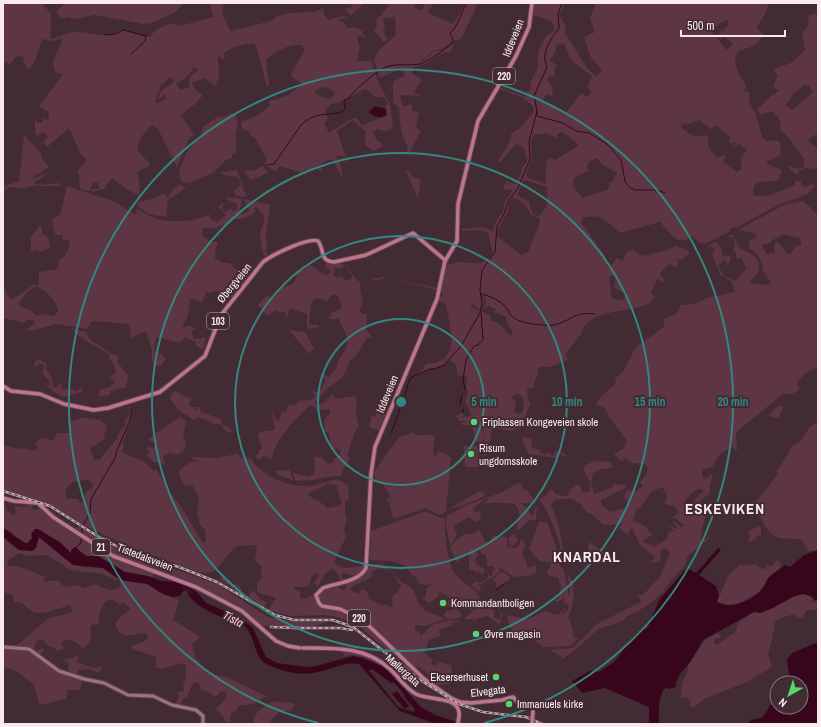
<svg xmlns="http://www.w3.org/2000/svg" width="821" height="727" font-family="'Archivo Narrow',sans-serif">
	<rect width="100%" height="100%" fill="#432b33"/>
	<!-- green -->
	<g fill="#5e3543" fill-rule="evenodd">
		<path d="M 3,3 L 42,3 L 51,14 L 50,38 L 53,39 C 60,36 69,32 77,32 C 90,32 110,40 120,30 L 128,30 L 135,34 L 149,37 L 156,30 L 170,23 L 180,26 L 213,17 L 210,3 L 224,3 L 222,12 L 230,31 L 271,21 L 277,16 L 290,13 L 315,12 L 323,8 L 324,15 L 328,20 L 343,16 L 348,18 L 339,19 L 338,21 L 344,23 L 347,28 L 357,28 L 362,31 L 365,38 L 360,36 L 357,38 L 360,47 L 357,61 L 371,61 L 379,84 L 390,104 L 393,127 C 387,132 384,132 378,129 L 373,132 L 376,139 L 384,146 L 373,151 L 365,145 L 366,132 L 353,120 L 337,131 L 346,157 L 339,155 L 336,156 L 342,169 L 342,178 L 333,160 L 326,161 L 320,165 L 322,170 L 320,171 L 316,166 L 310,171 L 304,170 L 303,173 L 280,166 L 275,171 L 264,165 L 267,159 L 254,137 L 250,136 L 250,132 L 242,129 L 241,122 L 256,116 L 270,106 L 269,100 C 281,101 291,93 301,86 L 301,83 L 293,78 L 291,74 L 305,50 L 302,45 C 287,44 277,51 266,59 L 269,85 L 267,87 L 256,45 L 252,43 L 233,47 L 224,53 L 225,58 L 222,60 L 221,57 L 218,56 L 219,77 L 215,86 L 204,78 L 192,83 L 196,91 L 203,95 L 196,103 L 181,115 L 194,134 L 189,139 L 177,167 L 159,131 L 153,125 C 147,127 137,142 138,149 C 139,155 147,159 150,164 L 148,168 L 141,169 L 137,173 L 140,187 L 139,195 L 128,190 L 112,178 L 104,189 L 91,192 L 93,189 L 99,189 L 98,183 L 93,182 L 90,191 L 80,189 L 79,173 L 77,173 L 78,170 L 87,160 L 80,153 L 69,128 L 47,147 L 43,142 L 48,137 L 44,132 L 37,136 L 35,133 L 35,120 L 39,123 L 42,123 L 44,118 L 48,120 L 49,112 L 39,106 L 63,74 L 55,72 L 53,62 L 63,38 L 53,41 L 42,39 L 35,61 L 29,69 L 25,67 L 26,65 L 23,62 L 24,57 L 16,56 L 10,65 L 6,62 L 3,63 ZM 195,67 L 198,70 L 189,78 L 190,87 L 180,90 L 176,83 L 185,79 ZM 171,77 L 174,82 L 161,91 L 157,101 L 165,94 L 167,98 L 157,104 L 155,101 L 160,88 L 159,86 ZM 322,87 L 329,88 L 335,94 L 330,99 L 321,97 L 314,91 ZM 365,89 L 369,91 L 375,97 L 384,97 L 388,103 L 385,107 L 388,115 C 383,119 370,120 362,126 L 357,118 L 351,119 L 329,133 L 324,123 L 328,119 L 325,111 L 331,104 L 338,103 Z"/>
		<polygon points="65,3 184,3 174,13 151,23 143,24 95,15 74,19 68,17 62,19 56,12"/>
		<polygon points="354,3 364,3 351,15 344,9 350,8"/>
		<path d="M 391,3 L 417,3 L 414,7 L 420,11 L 423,8 L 424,3 L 433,3 L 428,13 L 453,24 L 466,3 L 478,3 L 461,39 L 456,40 L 442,49 L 432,51 L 426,58 L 421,60 L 422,62 L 434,51 L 441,51 L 454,44 L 450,52 C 439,51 428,66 414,67 L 412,71 L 412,73 L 422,80 L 414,92 L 421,96 L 400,95 L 402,105 L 405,106 L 412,104 L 412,111 L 419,112 L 416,128 L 421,130 L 408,157 L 407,151 L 408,146 C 402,141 399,117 399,108 L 393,102 L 393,82 L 405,75 L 401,68 L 380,78 L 374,60 L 378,51 L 396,35 L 395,16 L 389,19 L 386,17 L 383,18 L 385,27 L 383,31 L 388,40 L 384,42 L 374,30 L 377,27 L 376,21 Z"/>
		<path d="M 533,3 L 564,3 L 562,11 L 559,15 L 566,27 L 565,35 C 578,47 581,66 597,77 L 602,70 L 591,58 L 584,37 L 595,32 L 590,18 L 596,3 L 768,3 C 768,14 761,17 757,28 L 763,34 C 761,38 760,41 756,44 C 749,50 738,47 735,58 L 737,70 L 746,85 L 744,92 L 749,91 L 749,102 L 756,114 L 762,137 L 767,141 L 776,140 L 780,143 L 781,155 L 766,162 L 767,164 L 782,170 L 778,181 L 758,182 L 753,188 L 753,195 C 765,199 784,190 795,185 L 795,181 L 801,181 L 801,185 L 806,187 L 811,184 L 816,185 L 808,194 L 778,205 L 735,228 L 734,227 L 729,230 L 730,231 L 705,244 L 702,242 L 700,243 L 691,236 L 686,240 L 678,240 L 672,236 L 660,222 L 620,233 C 606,221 602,213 583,218 L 581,222 L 605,256 L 609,269 L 617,258 L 622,261 L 627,252 L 633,249 L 642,256 L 668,250 L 676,246 L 687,250 L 690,253 L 681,260 L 673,258 L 678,261 L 677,268 L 669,264 L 660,273 L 666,283 L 658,279 L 656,281 L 651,293 L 655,298 C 652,300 649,304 645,305 C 626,314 586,308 581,335 L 578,336 C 575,345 568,348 565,356 L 568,359 L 566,361 L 550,367 L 541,367 L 538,369 L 538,375 L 534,382 L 535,387 L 527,389 L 528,401 L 531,402 L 523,422 L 525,426 L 511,431 L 492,427 L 488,453 L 484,457 L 482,446 L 485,436 L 483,428 L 479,426 L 462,425 L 461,423 L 466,421 L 459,421 L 456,416 L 464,412 L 463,417 L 472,416 L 465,401 L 468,392 L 466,387 L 467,377 L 457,375 C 457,369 457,361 449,360 L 443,365 L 416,374 L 422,371 L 426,364 C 462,362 450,329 446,304 L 440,302 L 439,298 L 440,296 L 444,298 L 441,291 L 446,265 C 450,264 455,263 458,262 C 471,261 482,269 493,254 L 488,232 L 477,230 L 462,231 L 461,229 L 482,227 L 493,231 L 495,223 L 504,210 L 505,202 L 513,189 L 503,190 L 506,181 L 515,184 L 517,183 L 523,166 L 527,162 L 524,148 L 517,144 C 508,149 506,160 497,163 C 502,153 511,145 511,134 L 519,129 L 534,112 L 533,106 L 522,97 L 499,89 L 499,87 L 526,97 L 527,91 L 530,91 L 531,81 L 538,68 L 538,52 L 546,36 L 554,31 L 554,26 L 550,20 L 533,15 ZM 727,19 L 729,25 L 724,29 L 726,31 L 721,30 L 718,37 L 721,39 L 724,36 L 733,44 L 727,50 L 710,30 ZM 564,44 L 572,61 L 592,76 L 587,87 L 591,91 L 591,94 L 586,96 L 581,93 L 566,113 L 542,102 L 546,94 L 553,97 L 552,87 L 547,79 L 551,75 L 556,78 L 554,71 L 557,66 L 550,60 L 556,51 L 555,45 ZM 699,120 L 711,129 L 716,125 L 730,137 L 729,141 L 731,146 L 733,142 L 735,143 L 734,147 L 739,144 L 747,150 L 741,157 L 742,169 L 737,172 L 723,162 L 726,155 L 717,157 C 713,152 706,149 709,139 L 706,135 L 695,137 L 681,128 L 683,123 L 688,124 ZM 562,132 L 578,144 L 578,146 L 555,160 L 550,158 L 546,162 L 546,184 L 528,178 L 526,174 L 532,157 L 531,142 L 534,135 L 547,133 L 557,139 L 557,134 ZM 597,158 L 602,164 L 617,173 L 612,182 L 608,183 L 610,187 L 607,190 L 583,198 L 573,187 L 574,178 L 590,170 L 587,167 L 589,162 ZM 524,180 L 547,187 L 547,206 L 539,216 L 533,215 L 529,202 L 517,195 ZM 513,197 L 525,204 L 532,216 L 539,218 L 540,222 L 528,252 L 521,255 L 497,236 C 498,223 510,215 509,202 ZM 609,276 L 616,276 L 614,287 L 622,292 L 626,292 L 626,296 L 622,300 L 616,300 L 611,296 ZM 483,293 L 486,301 L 484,309 L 488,306 L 496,309 L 494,313 C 511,315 504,322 513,331 L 511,335 L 508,334 C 502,325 500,324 490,320 L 490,315 L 470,307 L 473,304 L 481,311 L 484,300 L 480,294 ZM 518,393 L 524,399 L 523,411 L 519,415 L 519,413 L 514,412 L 516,401 L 512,399 L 512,396 Z"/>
		<path d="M 815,13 L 818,15 L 818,113 L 816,114 L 818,117 L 818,133 L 808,140 L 818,150 L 818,169 L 806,168 L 799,171 L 797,175 L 785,165 L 800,169 L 804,166 L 804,159 C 800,152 786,134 780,129 L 781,124 L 777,115 L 774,115 L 773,111 L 760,115 L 757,109 C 767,102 768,96 779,91 L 773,86 L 778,76 L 773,69 L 791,63 L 805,50 L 802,32 L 806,30 L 809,21 L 807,16 ZM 804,85 L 809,86 L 813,92 L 792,110 L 786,105 L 793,94 Z"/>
		<path d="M 231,113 L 236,114 C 238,119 236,124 238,129 L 236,130 L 236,152 L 232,154 L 232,158 L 226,160 L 214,172 L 193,182 L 185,183 L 181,181 L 179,172 L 186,153 L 201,135 L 203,127 L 219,116 L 221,118 Z"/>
		<polygon points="24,135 42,154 41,157 49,167 33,177 33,179 51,171 34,183 39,185 59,183 61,186 33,186 24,188 10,187 3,191 3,187 19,181"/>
		<polygon points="262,166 268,171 268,173 251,180 244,171 256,170"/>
		<polygon points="237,170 246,196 244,197 236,196 234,191 241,185 238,177 227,176 219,172"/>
		<polygon points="407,170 413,177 421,179 418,198 406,172"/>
		<polygon points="179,184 186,188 168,200 166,217 149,214 137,206 138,202 152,199 162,194 166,195 168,199 170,193"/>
		<path d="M 67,186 C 83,192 99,195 114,202 C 122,205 129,211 136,215 L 137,208 C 155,224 189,225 209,214 L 211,219 L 217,222 L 226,215 L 218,207 L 222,203 L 224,204 L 222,208 L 225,212 L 231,208 L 232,211 L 237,210 L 237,204 L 226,199 L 228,197 L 242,199 L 239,213 L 243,214 L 250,211 L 244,199 L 270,205 L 266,233 L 267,250 L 265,251 L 268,254 L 267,256 L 264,256 C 263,252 260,238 260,233 C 261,227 265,224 264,217 L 257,207 L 254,208 L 255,212 C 249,218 242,219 234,219 C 226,224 219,227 211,229 L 203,227 L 202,235 L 211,242 L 218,242 L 215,251 L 215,258 L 224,263 L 229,263 L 242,274 L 248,275 L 246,281 L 232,298 L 217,291 L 206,293 L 202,303 L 190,298 L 188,316 L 182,327 L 190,326 L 196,329 L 191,332 L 194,339 L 200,338 L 201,341 L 202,337 L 206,338 L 203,350 L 196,345 L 196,342 L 185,337 L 180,343 L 156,337 L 154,350 L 166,358 L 161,366 L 154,366 L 152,360 L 152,351 L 146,331 L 131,338 L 129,324 L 92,321 L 87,329 L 56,324 L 35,330 L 25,331 L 34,324 L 34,321 L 28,319 L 24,323 L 3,318 L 3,286 L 10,299 L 17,297 L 33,285 L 39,285 L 39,272 L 58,269 L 59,260 C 66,256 70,249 70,240 L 63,240 L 62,235 L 55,235 L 52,220 L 61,213 ZM 36,286 C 46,290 57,301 58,312 L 53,316 L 43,314 L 37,316 C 29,307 24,310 18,304 L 29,290 Z"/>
		<path d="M 803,201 L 818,215 L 818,367 C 810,370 799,376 797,385 L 800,389 C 795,394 790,394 783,394 L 740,429 L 736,434 L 737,451 L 732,447 L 721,453 L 712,467 L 703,469 L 702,474 L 704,479 L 707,478 L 711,474 L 713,475 L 710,485 L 710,494 L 702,499 L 699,507 L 702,509 L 705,507 L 708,509 L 701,532 L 702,534 L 701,540 L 705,540 L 711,532 L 707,540 L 688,556 L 684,567 L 669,583 L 661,594 L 647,606 L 626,617 L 623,621 L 598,629 L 574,651 L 562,659 L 561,656 L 549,650 L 573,648 L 597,624 L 639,603 L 641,601 L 637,595 L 643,595 L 660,577 L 670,553 L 665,548 L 661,550 L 660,560 L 658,563 L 649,561 L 654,560 L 655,557 L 640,545 L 632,528 L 627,525 L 631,528 L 628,534 L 619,529 L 622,524 L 603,525 L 592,514 L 588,513 L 580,504 L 570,498 L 555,500 L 551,505 C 559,524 564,543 563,564 C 561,557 561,549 559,542 C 555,527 548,512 539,499 L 546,496 L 551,488 C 555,495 558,496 567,496 L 570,490 L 578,484 L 583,492 L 590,491 L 590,482 L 583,469 L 585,465 L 596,461 L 610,462 L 613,468 L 601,469 L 593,474 L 591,483 L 594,494 L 611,488 L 613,487 L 613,484 L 619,485 L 624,484 L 627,487 L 601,500 L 601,504 L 610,512 L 626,508 L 630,503 L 623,497 L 629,489 L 631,492 L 636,491 L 643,486 L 640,482 L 646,475 L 648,467 L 645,464 L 632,463 L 626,458 L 623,459 L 622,462 L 614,454 L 623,449 L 627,441 L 609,417 L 605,408 L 596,405 C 601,395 608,390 616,384 L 615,379 L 624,370 L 636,347 L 664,327 L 664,319 L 676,314 L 681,305 L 695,304 L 707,298 L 735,292 L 732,282 L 720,274 L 712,255 L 715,250 L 713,247 L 709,248 L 708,246 L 716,242 L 722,249 L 722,258 L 725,255 L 730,256 L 730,262 L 727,264 L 724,260 L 718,266 L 724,276 L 736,281 L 746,268 L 741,257 L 737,259 L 736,257 L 736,253 L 733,249 L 735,246 L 733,237 L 727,236 L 733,235 C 735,239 736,244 739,247 C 751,256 758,251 759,271 L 749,283 L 768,285 L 771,281 L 768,279 L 766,273 L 762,272 L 763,268 C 761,260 757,251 749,248 L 750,240 L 755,239 L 757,234 L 738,230 L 784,205 ZM 782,234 L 800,238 L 802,245 L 796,246 L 790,254 L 788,254 L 778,242 L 774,244 L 775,253 L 766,254 L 762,245 L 769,243 ZM 663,487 L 667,496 L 665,504 L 675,506 L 677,511 L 679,512 L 672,518 L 675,518 L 685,526 L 681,527 L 675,522 L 673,523 L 679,529 L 667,526 L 676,531 L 669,531 L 667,538 L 655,547 L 642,541 L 652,535 L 645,526 L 632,520 L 634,519 L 636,509 L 640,508 L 652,491 ZM 698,489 L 702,489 L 703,492 L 695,499 L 693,510 L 685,511 C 680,502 691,493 698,489 Z"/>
		<polygon points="40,225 42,229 42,234 48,237 50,248 39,252 38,250 31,251 31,237"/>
		<path d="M 344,262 L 356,279 L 361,283 L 360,287 L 363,304 L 359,311 L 363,314 L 367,314 L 366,330 L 367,332 L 371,334 L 371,337 L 367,338 L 356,356 L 350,361 L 343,377 L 329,387 L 315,402 L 317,405 L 325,402 L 332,394 L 336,399 L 355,396 L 357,401 L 356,415 L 359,426 C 354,430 350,448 348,455 L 350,460 L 343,469 L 342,476 C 326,475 311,483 295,480 L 293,473 L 309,477 C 318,473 315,465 314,456 L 322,458 L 328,464 L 334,462 L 334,458 L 339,457 L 341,449 L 331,449 L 329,434 L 324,431 L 325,418 L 330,414 L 329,409 L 319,410 L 310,405 C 295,421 276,437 271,460 L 265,455 L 259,460 L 255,456 L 259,454 L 259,451 L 262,448 L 258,435 C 261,430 267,430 272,431 L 275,428 L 271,410 L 275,419 L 279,421 L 282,411 L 286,413 L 287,407 L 290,404 L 294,406 L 300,401 L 314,399 L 315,396 L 312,392 L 314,391 L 317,393 L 326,381 L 320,375 L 322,374 L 329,377 L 336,369 C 336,361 346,352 347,344 C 349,336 341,326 339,319 L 329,319 L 332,312 L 340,310 L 342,305 L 336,294 L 332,295 L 326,302 L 322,298 L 315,299 L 311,304 L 309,323 L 310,325 L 318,325 L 319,327 L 307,329 L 307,314 L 292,309 L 289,310 L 287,318 L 285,312 L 278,312 L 275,310 L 268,316 L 258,305 L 266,296 L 272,297 L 281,287 L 292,285 L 297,278 L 295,270 L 301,271 L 310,265 C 318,267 319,274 326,275 L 332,272 L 325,267 L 326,264 L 342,263 L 344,268 L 335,268 L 333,275 L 337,278 L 341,276 L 346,281 L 351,279 L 352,276 Z"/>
		<polygon points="381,277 437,288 437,290 387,278 371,281 371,280"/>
		<path d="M 71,328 L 86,332 C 90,344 104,346 113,355 L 116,354 L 119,361 L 117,362 L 128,375 L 126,387 L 111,391 L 109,395 L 99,397 L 100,390 L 109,387 L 115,382 L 110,377 L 116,373 L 114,365 L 109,358 L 110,355 C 97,345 82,342 71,328 Z"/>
		<polygon points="289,330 305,332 314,349 309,354"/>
		<polygon points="40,360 45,363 47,371 52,378 53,387 57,388 59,384 62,384 61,389 65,390 69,388 76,391 81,388 83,389 82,392 62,397 59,394 54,392 47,386 49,385 49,380 42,374 44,367 42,363 34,367 35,361"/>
		<path d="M 175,391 L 184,396 L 191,398 L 189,405 L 191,407 L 196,407 L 195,409 L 198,410 L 198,407 L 200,407 L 201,412 C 208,414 214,417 221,419 L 222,425 L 229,427 L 232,432 C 227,434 223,428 220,424 L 215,424 L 198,417 L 194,420 C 185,415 175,408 170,398 L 172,393 Z"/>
		<polygon points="781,405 783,408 778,418 769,416 775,408"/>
		<path d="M 131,406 L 132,416 L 123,442 L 124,447 L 121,451 C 131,459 143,457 153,471 L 156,469 L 167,487 L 166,488 L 182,508 L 203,543 L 206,540 L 205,530 L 200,524 L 197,513 L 199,497 L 192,485 L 187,486 L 183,484 L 178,471 L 191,462 L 200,461 L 192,460 L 192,457 L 215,458 L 237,454 C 243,459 244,459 251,458 C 259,475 286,486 304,486 C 315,487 328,481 338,479 L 348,486 L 349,499 L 345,501 L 345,514 L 347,519 L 344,528 L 346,537 L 334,562 C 342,572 353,567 363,565 C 369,563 375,566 382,563 L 402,582 L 413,589 L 419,604 L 425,610 L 445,619 L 426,626 L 416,625 L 414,630 L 420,633 L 421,636 L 432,625 L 449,620 L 461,621 L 452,623 L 453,625 L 439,630 L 440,636 L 428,640 L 428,645 L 423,651 L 432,660 L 432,664 L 435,666 L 439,662 L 451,665 L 454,681 L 449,684 L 438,685 C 428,676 422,662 407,668 L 360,627 L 338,617 L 325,615 L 290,616 L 268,610 L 276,598 L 257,592 L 257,583 L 262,578 L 261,570 L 263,568 L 255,560 L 257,548 L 255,545 L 238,546 L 233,549 L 214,572 L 201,573 L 123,544 L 76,521 L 57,508 L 3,490 L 3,443 C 12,451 22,446 32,451 L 38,448 L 35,443 L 42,438 L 54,441 L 55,436 L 58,433 L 71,433 L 67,422 L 86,417 L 90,419 L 100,420 L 106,425 L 107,431 L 103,435 L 105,439 L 90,448 L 94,459 L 99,460 L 117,439 L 117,436 L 126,424 L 124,422 L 131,413 L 127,407 ZM 88,479 L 93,485 L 92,488 L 86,491 L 82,503 L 79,502 L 79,499 L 67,499 L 65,489 L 74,481 L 77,482 ZM 327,484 L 338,485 L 337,489 L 342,503 L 338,506 L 327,508 C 322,501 313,501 308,494 ZM 380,568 C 389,569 397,575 398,584 L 401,585 L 397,593 L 393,595 L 392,608 L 385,604 L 383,606 L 369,599 L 367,591 L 362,589 L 358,594 L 351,590 L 351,587 L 371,578 L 373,571 ZM 332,569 L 336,571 L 341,581 L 344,580 L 341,575 L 343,573 L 355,576 L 349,580 L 345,590 L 341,590 L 337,585 C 324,589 315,595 303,599 L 300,597 L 300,592 L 294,589 L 294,587 L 305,587 L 310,584 L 312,575 L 317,573 L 319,576 L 314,583 L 318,586 L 325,574 Z"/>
		<polygon points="375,408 388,408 379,431 369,427 372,416 376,417"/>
		<path d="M 180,417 L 186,421 L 183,436 C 188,446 186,451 176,455 L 171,453 L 164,455 L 163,458 L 165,464 L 154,462 L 147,455 L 150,451 L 147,449 L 148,446 L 153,449 L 155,444 L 148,439 Z"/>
		<path d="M 818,421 L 818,550 L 808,551 L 802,540 C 793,537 779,541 772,534 C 762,526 762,513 750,506 L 761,496 L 777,475 L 777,471 L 782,464 L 792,446 L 801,441 L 809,428 Z"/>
		<path d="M 473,427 C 483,426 487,433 482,442 L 475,442 Z"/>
		<polygon points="414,432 416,436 420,435 433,435 435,438 433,451 435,457 439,451 451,457 446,512 439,515 426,508 393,519 389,502 386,500 389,498 389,495 394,513 390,496 383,485 376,482 374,472 399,437"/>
		<polygon points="524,437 531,439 532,447 535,449 538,449 545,455 549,452 553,456 555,452 561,451 566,456 565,457 560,454 555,458 529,454 522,439"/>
		<polygon points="464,446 478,446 479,467 465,467"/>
		<polygon points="290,470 293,480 278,475 275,471"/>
		<path d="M 518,483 L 520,486 L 519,483 L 521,483 L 524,491 L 526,489 L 522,484 L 537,503 L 521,503 L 530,512 L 531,516 L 534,514 L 536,505 L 537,506 L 536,520 L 529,520 L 519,530 L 516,529 C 519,520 523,509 513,503 C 501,504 491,501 481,505 L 489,499 C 484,499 476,505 473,510 L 475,513 L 479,511 L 481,515 L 480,520 L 476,522 L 469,517 L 453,526 L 457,535 L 450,546 L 446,526 L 447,516 L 467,505 L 500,493 Z"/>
		<polygon points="480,491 484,492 485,496 455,509 466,502 452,509 452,507"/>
		<path d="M 3,502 L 7,510 L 12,515 L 16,513 L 14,506 L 26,507 L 27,503 L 32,503 L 32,509 L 37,510 L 40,506 L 74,531 L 80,526 L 119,550 L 217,584 L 268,617 L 294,622 L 325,622 C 318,629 269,629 259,624 C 250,620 244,610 236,604 C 231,601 226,601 221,599 C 203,591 173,570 153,573 L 153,577 L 125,572 L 98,556 L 86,556 L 79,551 L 72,554 L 61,543 L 38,529 L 35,529 L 31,534 L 32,538 L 29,542 L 25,543 L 18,540 L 12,532 L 3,528 Z"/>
		<path d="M 423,512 C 431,511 437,518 445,519 C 444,531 448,565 455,574 C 460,581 471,587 477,592 L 477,594 L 466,597 L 447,598 L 448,596 L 439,592 L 438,597 L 429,603 L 422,599 L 426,596 L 426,589 L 432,584 L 425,585 L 418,583 L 415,576 L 411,575 L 408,567 L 392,561 L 370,560 L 371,531 Z"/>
		<path d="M 539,522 L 547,522 L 556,546 L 559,564 L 564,571 L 569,596 L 570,593 L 568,575 C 578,584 573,608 568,617 L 572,626 L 574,638 L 579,637 L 571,646 L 543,647 L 530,637 L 529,629 L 519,633 L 514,633 L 509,626 L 507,615 L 528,619 L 545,611 L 555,615 L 561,613 L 564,608 L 565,609 L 562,614 L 563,615 L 569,609 L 568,605 L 563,602 L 564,589 L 562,600 L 556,602 L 555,600 L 558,599 L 561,587 L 558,577 L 549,576 L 547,571 L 551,566 L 550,562 L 540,561 L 529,549 Z"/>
		<polygon points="759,526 761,528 761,535 755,537 756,540 749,542 749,531"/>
		<path d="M 479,530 L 485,541 L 489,542 L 493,536 L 507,537 L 507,549 L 511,545 L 508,539 L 514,533 L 518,541 L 509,549 L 518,547 L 521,540 L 524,541 L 525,547 L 522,552 L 528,568 L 536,565 L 536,572 L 532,575 L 514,577 L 499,567 L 500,570 C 498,575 490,579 483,582 L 482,587 L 481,584 L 478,584 L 481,588 L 479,591 L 471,586 L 475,582 L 481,583 L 488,577 L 488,574 L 492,576 L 493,570 L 490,569 L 496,570 L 492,566 L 488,567 L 486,558 L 497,565 L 486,558 L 485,554 L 481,554 L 480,549 L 476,551 L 478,553 L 475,560 L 477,565 L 484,568 L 484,574 L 479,573 L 481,572 L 480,570 L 477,573 L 474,570 L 469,571 L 469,552 L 457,562 L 450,547 C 456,540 463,532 473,534 Z"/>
		<path d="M 38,537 L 64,558 L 82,567 L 103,568 L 120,580 L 147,584 L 163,594 L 177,599 L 179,601 L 173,620 L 200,637 L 192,644 L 196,659 L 212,674 L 226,677 L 268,697 L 263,697 C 257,706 248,704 238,706 L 237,710 L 231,714 L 230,722 L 224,721 L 224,717 L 217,710 L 214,711 L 227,697 L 226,693 L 222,691 L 215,697 L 208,692 L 201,690 L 200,684 L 195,682 L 190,689 L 187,698 L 184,698 L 179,706 L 176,705 L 179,696 L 178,692 L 184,691 L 183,684 L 186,679 L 186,666 L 183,663 L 160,669 L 155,667 L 157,657 L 132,649 L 132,646 L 143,642 L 149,637 L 146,633 C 133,633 121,642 115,624 L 121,616 L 131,609 L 123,602 L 120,605 C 104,590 99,611 99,624 L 91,625 C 90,637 94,639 83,648 L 77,643 L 69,639 L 61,643 L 64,649 L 58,651 L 51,646 L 49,647 L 47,644 L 46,645 L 43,639 L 37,641 L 34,647 L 35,650 L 39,650 L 42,648 L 44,650 L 38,657 C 52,669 65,676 82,681 L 80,690 L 67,690 L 67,699 C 57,699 50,705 39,704 L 34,685 L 17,671 L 3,667 L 3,645 L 15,647 L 47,619 L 72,612 L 70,605 C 61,607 43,616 33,612 C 24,607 27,602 14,602 L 13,595 L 3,592 L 3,541 L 6,540 L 15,548 L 33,550 L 36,548 ZM 19,553 L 28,556 L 47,555 L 71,570 L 102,574 L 115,580 L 120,580 L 120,588 L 110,590 L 100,587 L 98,584 L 83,588 L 78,585 L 65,587 L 57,580 L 44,582 L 43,580 L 46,577 C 31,572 25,566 9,566 L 7,564 L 9,560 Z"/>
		<polygon points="589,542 604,552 595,563 587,557"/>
		<polygon points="778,558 781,567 769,578 760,591 742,602 730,606 717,602 729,574 741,564 743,566 755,564 760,568 766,569 767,565 772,567"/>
		<polygon points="500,573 505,573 511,578 497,588 496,582 492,580"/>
		<polygon points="224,575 231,583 240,586 242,593 220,580"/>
		<polygon points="253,590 260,599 267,603 264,607 248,597"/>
		<path d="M 479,594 L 480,606 L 471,611 L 469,605 L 460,608 L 458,606 L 448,607 L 445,603 C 449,598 471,597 479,594 Z"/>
		<polygon points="805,594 814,599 811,603 818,602 818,609 806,611 802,618 797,617 795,614 780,618 775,622 772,640 768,654 772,667 747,682 704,699 693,708 689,705 691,701 686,697 681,698 682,683 688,670 688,664 707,638 718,633 721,637 714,640 714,644 717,645 735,632 738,626 736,624 749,615 753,610 768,610 798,595"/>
		<polygon points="481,607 487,607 494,611 494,618 498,619 502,618 499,613 503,614 500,624 487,616 478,618 475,621 472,620 476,619 464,619 462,621 470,613 473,614 471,612"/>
		<polygon points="458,609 461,615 460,618 448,619 443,616 447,610 449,612 450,610"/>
		<polygon points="341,651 363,656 382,666 353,655 343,656 344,655"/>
		<polygon points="79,654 77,662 93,668 103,666 99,673 89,669 79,670 76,675 68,670 69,663 64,661 65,659 73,658"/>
		<path d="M 275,701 C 282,704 288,701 295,704 L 291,711 C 281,710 274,714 270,724 L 254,724 L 253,721 C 257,709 264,706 275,701 Z"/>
	</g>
	<!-- water -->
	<g fill="#37061c" fill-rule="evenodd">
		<path d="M 375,106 L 386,109 L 386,115 C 380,119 374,117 369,112 Z"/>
		<path d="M 3,528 L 25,543 L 28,543 L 32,538 L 31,534 L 35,529 L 38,529 L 61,543 L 71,553 L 71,550 L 75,547 L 86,556 L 98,556 L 125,572 L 148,576 L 161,581 L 175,582 L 191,593 L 197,592 L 206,603 L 239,617 L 253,628 L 266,657 L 277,663 L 306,667 L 316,666 L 353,656 L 361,657 L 384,667 L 421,707 L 435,715 L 464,724 L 436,724 L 400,711 L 359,664 C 344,661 327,672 312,673 C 301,675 285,672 276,668 C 271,666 265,664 262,661 C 252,650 255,627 236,622 C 221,617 193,608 187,591 L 184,590 L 180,596 L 172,597 L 163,594 L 147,584 L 120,580 L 103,568 L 73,565 L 39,537 L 36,548 L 32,551 L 19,550 L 3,536 ZM 372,669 L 391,683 L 394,682 L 404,694 L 404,697 L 415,709 L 414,712 L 403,709 L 397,706 L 371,673 L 369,671 Z"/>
		<path d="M 718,548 L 721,550 L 699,575 L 716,586 L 719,596 L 717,602 C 730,610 752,601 762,589 C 765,586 766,582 768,578 C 773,573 780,569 785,565 L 790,567 L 804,555 L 818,550 L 818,600 L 814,600 L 811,596 L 803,594 L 792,597 L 773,608 L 760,613 L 754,612 L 703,640 L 691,661 L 680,674 L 676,682 L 676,687 L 669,689 L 666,687 C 657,696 659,713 659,724 L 642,724 L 649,722 L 649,707 L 605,688 L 582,693 L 572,681 L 590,671 L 599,672 L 614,662 L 636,634 L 647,628 L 660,599 L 687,568 L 696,573 Z"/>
		<polygon points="818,642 818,724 747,724 751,720 762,718 772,703 777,689 777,707 801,707 801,683 784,683 789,675 787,660 792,653"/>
		<polygon points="397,691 409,706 405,709 392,694"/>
	</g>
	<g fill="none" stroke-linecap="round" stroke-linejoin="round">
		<!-- stream -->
		<g stroke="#37061c" stroke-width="1">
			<polyline points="105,35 116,34 123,30 146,36 145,41 131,54"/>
			<polyline points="537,112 537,116 563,123 576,131 589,133 607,144 621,160 625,181 629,187 635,190 657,190 665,193"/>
			<path d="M 266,165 L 274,164 L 301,125 C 315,112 325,116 342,112 L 345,109 L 344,100 L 349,98 C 353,91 378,70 386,67 C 397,63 409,66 420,64 C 425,63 452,46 453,41 C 453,38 451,36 450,33 C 458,27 461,12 467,3"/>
			<path d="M 483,294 C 491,297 499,300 505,306 C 508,310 510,315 514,318 C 522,324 545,326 554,325 C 572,321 573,311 595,314"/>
			<polyline points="465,390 463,380 466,360 474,346 478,345 483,340 481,313"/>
			<polyline points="460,405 462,395"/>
			<polyline points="463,409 463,413"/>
			<polyline points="129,423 132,412 130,408"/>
			<path d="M 391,433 L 405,395 L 410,378 L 430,369 L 435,369 L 444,365 L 461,346 L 480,313 L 482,303 L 480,290 L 482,270 L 495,252 L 497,226 L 504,214 L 509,200 L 518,188 L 530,159 L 529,142 L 537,111 L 534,96 L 547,67 C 540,54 551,38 559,28 L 558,14 L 562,3"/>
			<polyline points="82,533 82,527 90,513 91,499 115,458 117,450 128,425"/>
			<polyline points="75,549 80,544 82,537"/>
			<polyline points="496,590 504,584"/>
		</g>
		<!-- river -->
		<polyline stroke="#37061c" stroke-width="2.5" points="173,584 182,585 196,593"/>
		<defs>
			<polyline id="secondary" points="3,647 29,649 59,671 84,679 104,683 128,695 153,696 172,705 196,710 203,716 203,724"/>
			<g id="primary">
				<path d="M 532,3 L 529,27 L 516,56 L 478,121 L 458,204 L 457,241 L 445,261 L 437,299 L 375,447 L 371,474 L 366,568 C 359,582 336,583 323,588 L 316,595 L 319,603 L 322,606 L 340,609 L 363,620 L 424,679 L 451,698 L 460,702 L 471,703 L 502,700 L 513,697 L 522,707 L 535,706"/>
				<path d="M 3,386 L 11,391 L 40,394 L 64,404 L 94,410 L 108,408 L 160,392 L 205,356 L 221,315 L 263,262 C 272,255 308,237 318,241 C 325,250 319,261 334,262 L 366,255 L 413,233 L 445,260"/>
				<polyline points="3,498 14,501 38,503 53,517 113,556 196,587 242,611 276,641 288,646 300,648"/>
				<path d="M 303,648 C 334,648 365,646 390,669 C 399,677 405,688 416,694 C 426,700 457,696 459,712 C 460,716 458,720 458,724"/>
			</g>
		</defs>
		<!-- secondary casing -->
		<use href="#secondary" stroke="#5b474e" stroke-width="5"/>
		<!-- primary casing -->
		<use href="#primary" stroke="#5b474e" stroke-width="5.5"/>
		<!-- secondary -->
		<use href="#secondary" stroke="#a26f81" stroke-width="3"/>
		<!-- primary -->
		<use href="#primary" stroke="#be748f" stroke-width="3.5"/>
		<defs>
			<g id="rail">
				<polyline points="3,491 50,506 99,537 126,551 179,567 217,582 275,615 294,620 333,620 353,627 420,680 459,704 483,712 526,717 542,724"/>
				<polyline points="271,627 298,628"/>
				<polyline points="292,628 340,628 352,630"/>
			</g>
		</defs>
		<!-- rail casing -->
		<use href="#rail" stroke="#baa7ad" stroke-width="2.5"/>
		<!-- rail -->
		<use href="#rail" stroke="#432b33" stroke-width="1" stroke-dasharray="3" stroke-linecap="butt"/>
		<defs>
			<polyline id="primary-bridge" points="532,724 533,711"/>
		</defs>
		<!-- primary-bridge casing -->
		<use href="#primary-bridge" stroke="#5b474e" stroke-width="5.5" stroke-linecap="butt"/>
		<!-- primary-bridge -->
		<use href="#primary-bridge" stroke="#be748f" stroke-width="3.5"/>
	</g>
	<!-- distance rings -->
	<g fill="none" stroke="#328781" stroke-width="2">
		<circle cx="401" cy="402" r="83"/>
		<circle cx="401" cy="402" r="166"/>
		<circle cx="401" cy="402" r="249"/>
		<path d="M318 723A332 332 0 1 1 484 723"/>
	</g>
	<!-- markers -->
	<g fill="#54d672" stroke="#432b33" stroke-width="1.5">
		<circle cx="474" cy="422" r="4"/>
		<circle cx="471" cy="454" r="4"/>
		<circle cx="443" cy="603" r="4"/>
		<circle cx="476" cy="634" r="4"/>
		<circle cx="496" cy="677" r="4"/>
		<circle cx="509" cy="704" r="4"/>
	</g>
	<g text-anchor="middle" stroke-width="4" stroke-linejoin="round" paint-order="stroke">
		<!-- shield labels -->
		<g fill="#432b33" stroke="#c3b1b6" stroke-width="1">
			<rect x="493" y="68" width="22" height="16" rx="3"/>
			<rect x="207" y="313" width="22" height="16" rx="3"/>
			<rect x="92" y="539" width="18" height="16" rx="3"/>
			<rect x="348" y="610" width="22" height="16" rx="3"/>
		</g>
		<g font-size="10" font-weight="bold" fill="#faeaee">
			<text x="504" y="80">220</text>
			<text x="218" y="325">103</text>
			<text x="101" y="551">21</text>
			<text x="359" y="622">220</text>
		</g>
		<!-- street labels -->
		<g font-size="11" fill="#faeaee" stroke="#432b33">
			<text transform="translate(513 38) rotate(-68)" y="4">Iddeveien</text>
			<text transform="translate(234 283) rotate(-51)" y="4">Øbergveien</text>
			<text transform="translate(387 394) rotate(-67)" y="4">Iddeveien</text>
			<text transform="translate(145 557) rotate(21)" y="4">Tistedalsveien</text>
			<text transform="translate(403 670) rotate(42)" y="4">Møllergata</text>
			<text transform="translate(488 691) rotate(-7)" y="4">Elvegata</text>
		</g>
		<!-- poi labels -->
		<g font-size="11" fill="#faeaee" stroke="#432b33" text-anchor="start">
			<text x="482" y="426">Friplassen Kongeveien skole</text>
			<text x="479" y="452">Risum<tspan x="479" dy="13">ungdomsskole</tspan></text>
			<text x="451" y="607">Kommandantboligen</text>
			<text x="484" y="638">Øvre magasin</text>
			<text x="488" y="681" text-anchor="end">Ekserserhuset</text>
			<text x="517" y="708">Immanuels kirke</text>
		</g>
		<!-- water labels -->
		<g font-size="12" font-style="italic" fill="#f4c9d6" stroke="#432b33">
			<text transform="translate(233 619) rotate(28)" y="4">Tista</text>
		</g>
		<!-- district labels -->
		<g font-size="15" font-weight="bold" letter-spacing="1" fill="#faeaee" stroke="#432b33">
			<text x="725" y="514">ESKEVIKEN</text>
			<text x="587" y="562">KNARDAL</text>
		</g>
	</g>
	<circle cx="401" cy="402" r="6" fill="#328781" stroke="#432b33" stroke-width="2"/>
	<g font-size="12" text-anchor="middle" font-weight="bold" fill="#328781" stroke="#432b33" stroke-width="4" stroke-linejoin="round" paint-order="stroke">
		<text x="484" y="406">5 min</text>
		<text x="567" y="406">10 min</text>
		<text x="650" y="406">15 min</text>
		<text x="733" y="406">20 min</text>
	</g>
	<!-- border -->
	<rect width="821" height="727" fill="none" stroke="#faeaee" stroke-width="8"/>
	<!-- north arrow -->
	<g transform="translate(789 695) rotate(219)"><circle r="19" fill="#432b33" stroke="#8c777e"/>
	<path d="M0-3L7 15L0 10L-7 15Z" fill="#54d672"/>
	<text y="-6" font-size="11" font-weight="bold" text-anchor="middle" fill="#faeaee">N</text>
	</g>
	<!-- scale -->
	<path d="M681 30v6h104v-6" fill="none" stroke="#faeaee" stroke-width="2"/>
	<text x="687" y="30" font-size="12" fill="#faeaee" stroke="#432b33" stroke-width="3" paint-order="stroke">500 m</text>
</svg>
